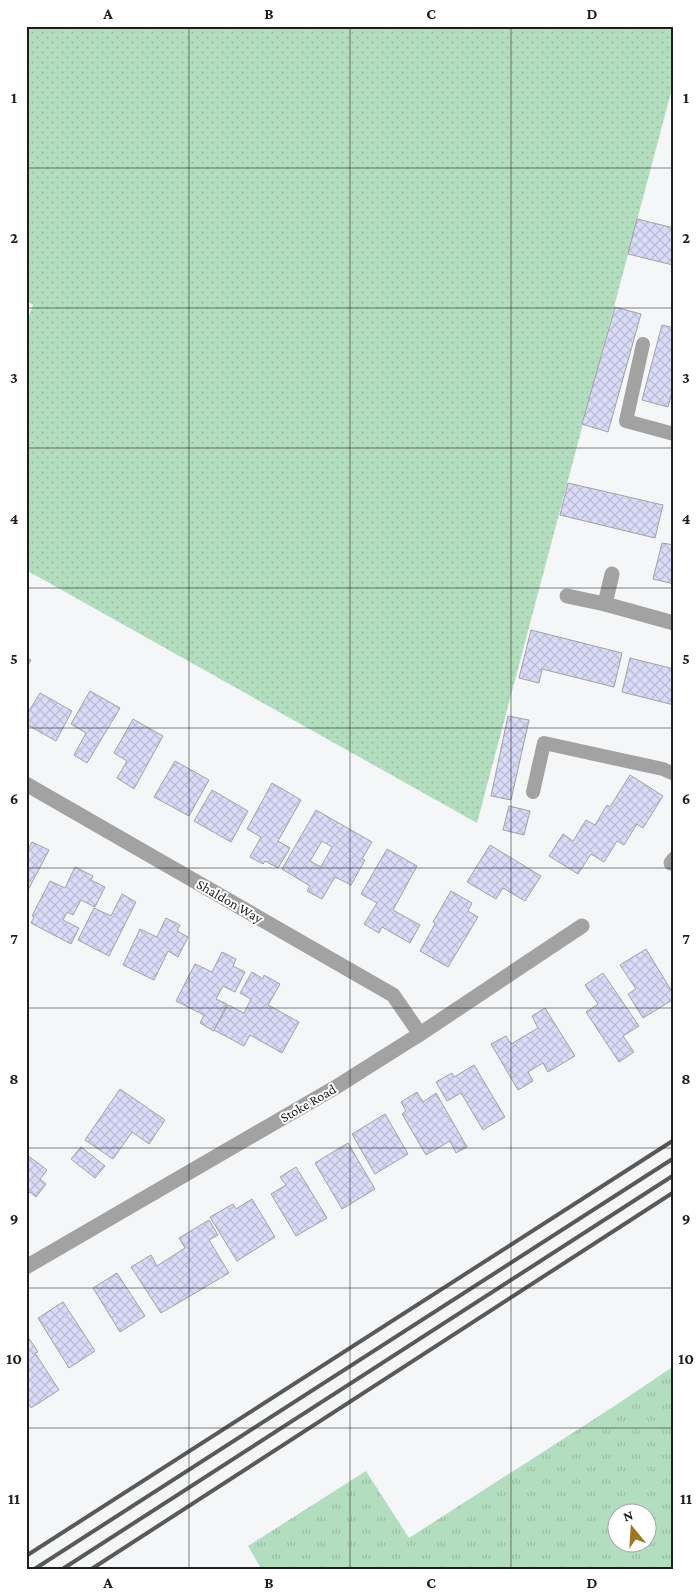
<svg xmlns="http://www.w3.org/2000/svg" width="700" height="1596" font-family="'Crimson Pro',serif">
	<defs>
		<pattern id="grass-tufts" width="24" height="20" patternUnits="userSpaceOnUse" patternTransform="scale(1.25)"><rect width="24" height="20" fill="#b3ddbf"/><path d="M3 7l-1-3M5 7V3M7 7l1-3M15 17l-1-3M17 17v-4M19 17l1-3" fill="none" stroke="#9abda4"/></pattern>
		<pattern id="garden-dots" width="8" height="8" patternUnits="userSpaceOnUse" patternTransform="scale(1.25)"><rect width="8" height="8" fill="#b3ddbf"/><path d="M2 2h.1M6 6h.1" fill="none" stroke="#9abda4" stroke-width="1.8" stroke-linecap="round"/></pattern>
		<pattern id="building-cross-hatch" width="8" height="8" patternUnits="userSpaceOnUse" patternTransform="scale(1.25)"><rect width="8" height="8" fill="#d9dbf8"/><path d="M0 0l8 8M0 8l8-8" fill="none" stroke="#babcd4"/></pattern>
	</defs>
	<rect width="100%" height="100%" fill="#f4f6f7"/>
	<!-- grass -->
	<path fill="url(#grass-tufts)" fill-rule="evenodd" d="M 674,1366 L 674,1570 L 262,1570 L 248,1546 L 366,1471 L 409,1538 L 616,1405 ZM 618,1514 L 648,1514 L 648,1544 L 618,1544 Z"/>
	<!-- garden -->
	<polygon fill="url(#garden-dots)" points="26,26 674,26 674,81 477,823 26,570 26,323 33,305 26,301"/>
	<!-- building -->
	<g fill="url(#building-cross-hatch)" stroke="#a2a2a4" fill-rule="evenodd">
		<polygon points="637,219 674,228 674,273 671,272 673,265 628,254"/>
		<polygon points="615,307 641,314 608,432 582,424"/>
		<polygon points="662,325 674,328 674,384 668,407 642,400"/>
		<polygon points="568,483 663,505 655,538 560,515"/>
		<polygon points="662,543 674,545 674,584 653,579"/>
		<polygon points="531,630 622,653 614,687 542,669 539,683 519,678"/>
		<polygon points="26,657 31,660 26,669"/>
		<polygon points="630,658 674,669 674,705 622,692"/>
		<polygon points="90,691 120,708 87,763 74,755 86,733 71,724"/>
		<polygon points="40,693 72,711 56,741 26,724 26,716"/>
		<polygon points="508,716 529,720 511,800 491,796"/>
		<polygon points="133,719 163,736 134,789 117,778 127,761 114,753"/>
		<polygon points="175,761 209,780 189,816 154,797"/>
		<polygon points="630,775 663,796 643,828 637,824 624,845 617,841 604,862 591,854 578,874 549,856 563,834 573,841 586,820 595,825 607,805 610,807"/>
		<polygon points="272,783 301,800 278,841 290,848 278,868 265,861 263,864 250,857 261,837 247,829"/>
		<polygon points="212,790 248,811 231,842 194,821"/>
		<polygon points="509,806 530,811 524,835 503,830"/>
		<path d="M 316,810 L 372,842 L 362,859 L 365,860 L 351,885 L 335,877 L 322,899 L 307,891 L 310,886 L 282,869 ZM 322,841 L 332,847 L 321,867 L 310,861 Z"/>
		<polygon points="32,842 49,850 26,894 26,853"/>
		<polygon points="490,845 541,876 525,901 503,888 496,899 467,882"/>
		<polygon points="387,849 417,866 393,910 420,925 410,943 382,927 379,933 364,924 377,903 361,894"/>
		<polygon points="75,867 93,876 91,880 105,887 95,907 81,900 73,915 67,912 63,920 79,928 71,944 31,923 34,917 32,916 50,881 65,888"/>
		<polygon points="451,891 472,903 468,911 478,917 448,967 420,951 435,924 433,922"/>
		<polygon points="122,894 136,902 109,956 78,940 94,908 111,916"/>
		<polygon points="166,918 180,925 177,931 188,937 178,957 168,951 154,980 123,965 140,929 157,937"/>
		<polygon points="646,949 674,995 674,999 643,1018 628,994 636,989 620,965"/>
		<polygon points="222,952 236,959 233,966 245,972 235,992 223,986 216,999 227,1004 214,1031 200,1023 204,1015 176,1001 195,964 212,972"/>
		<polygon points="252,972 263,979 264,975 280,984 268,1005 299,1022 282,1053 250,1035 244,1046 214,1030 228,1005 244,1013 251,999 240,993"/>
		<polygon points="603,973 639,1026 623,1036 634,1052 619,1062 586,1012 598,1004 585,985"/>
		<polygon points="545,1008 575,1056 548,1072 543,1063 528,1072 533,1081 518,1090 491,1044 506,1036 511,1044 538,1028 532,1016"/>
		<polygon points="474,1065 505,1117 483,1130 461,1093 447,1101 436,1082 452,1073 454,1077"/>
		<polygon points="120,1089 165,1120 149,1144 132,1132 113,1159 85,1140"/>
		<polygon points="417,1092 423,1102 436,1093 467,1147 456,1153 450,1141 426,1155 402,1114 406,1111 401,1102"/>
		<polygon points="385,1114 408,1154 375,1174 352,1134"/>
		<polygon points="348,1143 375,1189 342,1209 315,1163"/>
		<polygon points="81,1147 105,1166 95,1178 71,1159"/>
		<polygon points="26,1154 47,1170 40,1179 46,1184 36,1197 30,1192 26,1196"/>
		<polygon points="296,1167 327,1218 296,1236 271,1194 286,1185 280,1177"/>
		<polygon points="252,1199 275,1237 237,1261 210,1217 233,1204 236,1209"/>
		<polygon points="209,1220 218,1235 209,1240 229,1273 161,1313 131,1267 151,1255 157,1266 185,1248 179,1238"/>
		<polygon points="117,1273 145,1316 120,1332 93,1288"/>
		<polygon points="63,1302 95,1351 69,1368 38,1318"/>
		<polygon points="26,1334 38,1352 35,1353 59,1390 31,1408 26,1400"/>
	</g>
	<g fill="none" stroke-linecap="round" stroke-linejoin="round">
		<!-- lane -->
		<g stroke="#a3a2a2" stroke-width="14">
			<polyline points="643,344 626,421 674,434"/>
			<polyline points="533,792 544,743 663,769 674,774"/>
		</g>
		<!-- street -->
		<g stroke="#a3a2a2" stroke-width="15">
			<polyline points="612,574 605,604 674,623"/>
			<polyline points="567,596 605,604"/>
			<polyline points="26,784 393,995 420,1034"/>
			<polyline points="671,863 674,859"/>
			<polyline points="26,1267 336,1087 420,1034 582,926"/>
		</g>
		<!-- rail -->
		<g stroke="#595959" stroke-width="4">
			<polyline points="26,1556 674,1140"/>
			<polyline points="33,1570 674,1158"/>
			<polyline points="61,1570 674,1175"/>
			<polyline points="90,1570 674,1192"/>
		</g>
	</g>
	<!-- grid -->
	<path fill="none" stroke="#1e1e1e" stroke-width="1" stroke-opacity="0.55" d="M 189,26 L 189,1570M 350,26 L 350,1570M 511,26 L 511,1570M 26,168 L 674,168M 26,308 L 674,308M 26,448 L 674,448M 26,588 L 674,588M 26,728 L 674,728M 26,868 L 674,868M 26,1008 L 674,1008M 26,1148 L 674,1148M 26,1288 L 674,1288M 26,1428 L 674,1428"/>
	<g text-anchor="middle" stroke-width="4" stroke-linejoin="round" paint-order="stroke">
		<!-- street labels -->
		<g font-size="14" fill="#1e1e1e" stroke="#fff">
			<text transform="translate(230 901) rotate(30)" y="5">Shaldon Way</text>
			<text transform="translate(308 1103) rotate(-30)" y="5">Stoke Road</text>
		</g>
	</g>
	<!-- border -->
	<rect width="700" height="1596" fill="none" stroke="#ffffff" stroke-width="55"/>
	<!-- north arrow -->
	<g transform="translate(632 1528) rotate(342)"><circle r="24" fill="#ffffff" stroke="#a5a5a5"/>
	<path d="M0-4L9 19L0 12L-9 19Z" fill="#9d7724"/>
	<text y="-8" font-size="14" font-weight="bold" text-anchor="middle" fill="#1e1e1e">N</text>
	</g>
	<rect x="28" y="28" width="644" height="1540" fill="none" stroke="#1e1e1e" stroke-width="2"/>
	<g font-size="16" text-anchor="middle" font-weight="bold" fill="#1e1e1e">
		<text x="108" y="19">A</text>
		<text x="269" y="19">B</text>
		<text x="431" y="19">C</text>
		<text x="592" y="19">D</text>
		<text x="14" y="103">1</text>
		<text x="686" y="103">1</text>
		<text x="14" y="243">2</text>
		<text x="686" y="243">2</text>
		<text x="14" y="383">3</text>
		<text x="686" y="383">3</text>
		<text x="14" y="524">4</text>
		<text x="686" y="524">4</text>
		<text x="14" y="664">5</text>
		<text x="686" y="664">5</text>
		<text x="14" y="804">6</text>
		<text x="686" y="804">6</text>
		<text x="14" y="944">7</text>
		<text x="686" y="944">7</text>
		<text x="14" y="1084">8</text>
		<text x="686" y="1084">8</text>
		<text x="14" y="1224">9</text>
		<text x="686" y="1224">9</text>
		<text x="14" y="1364">10</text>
		<text x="686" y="1364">10</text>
		<text x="14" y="1504">11</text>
		<text x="686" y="1504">11</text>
		<text x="108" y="1588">A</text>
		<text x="269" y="1588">B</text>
		<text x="431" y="1588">C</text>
		<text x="592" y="1588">D</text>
	</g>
</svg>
